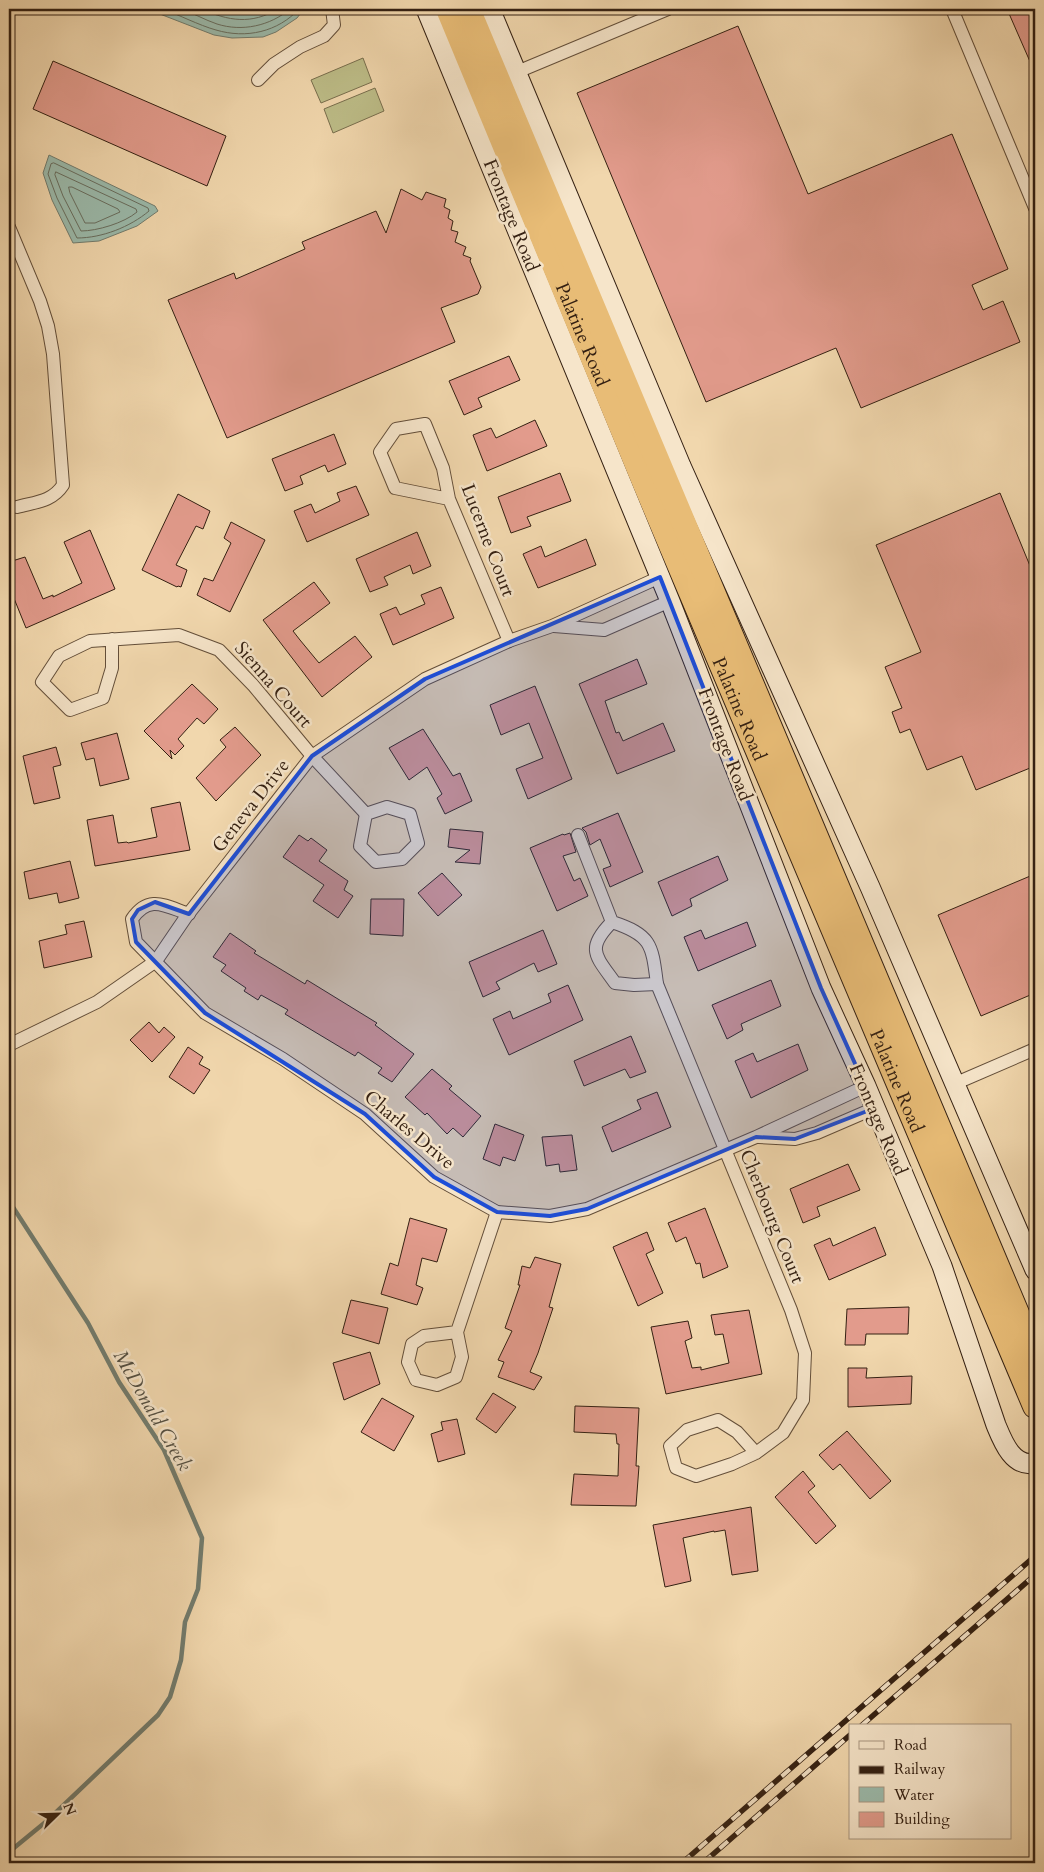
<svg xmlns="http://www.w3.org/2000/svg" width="1044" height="1872" font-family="Cardo,serif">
	<rect width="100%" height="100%" fill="#f1d7ad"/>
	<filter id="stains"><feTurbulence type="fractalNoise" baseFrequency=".004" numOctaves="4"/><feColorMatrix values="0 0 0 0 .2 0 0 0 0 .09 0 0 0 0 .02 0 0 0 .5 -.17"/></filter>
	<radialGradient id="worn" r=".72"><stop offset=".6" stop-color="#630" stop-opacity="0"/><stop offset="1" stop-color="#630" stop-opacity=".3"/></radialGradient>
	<!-- green -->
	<g fill="#bdbd88" stroke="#786e4d">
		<polygon points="363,58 372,82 321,103 311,80"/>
		<polygon points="375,88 384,111 333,133 324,109"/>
	</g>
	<!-- water -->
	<g fill="#9bbaab" stroke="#727c6e">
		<polygon points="147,9 304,9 297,18 276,32 263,37 232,38 214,35"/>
		<polygon points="49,155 155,206 158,211 137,226 99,241 73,243 52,200 43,173"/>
	</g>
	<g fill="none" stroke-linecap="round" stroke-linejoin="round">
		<!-- shore -->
		<g stroke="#686d5e" stroke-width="1">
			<path d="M 162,9 C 180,15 198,25 216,30 C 246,39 278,32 299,9"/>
			<path d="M 181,9 C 193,13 205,20 217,24 C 242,32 270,26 290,9"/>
			<path d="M 201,9 C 229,21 251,25 278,9"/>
			<path d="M 54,163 L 148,208 L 149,211 C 130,227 102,238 77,238 L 57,198 L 48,174 L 51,164 Z"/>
			<path d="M 56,172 L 136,209 L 137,212 C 124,223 97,231 81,231 L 63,196 L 55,175 Z"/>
			<polygon points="69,187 72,187 118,209 120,212 95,223 85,223 70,193"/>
		</g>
		<!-- stream -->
		<polyline stroke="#727c6e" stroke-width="4.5" points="9,1201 88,1323 119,1382 164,1450 202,1538 198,1589 185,1622 181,1660 170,1697 158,1715 48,1820 9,1852"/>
	</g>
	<!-- building -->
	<g fill="#e29b8c" stroke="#342012">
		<polygon points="1007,9 1035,9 1035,73"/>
		<polygon points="738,26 808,194 952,134 1008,269 972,285 983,310 1003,301 1020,342 861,408 836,348 706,402 577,93"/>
		<polygon points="53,61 226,136 207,186 33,109"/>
		<polygon points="401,189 422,200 426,192 446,199 444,207 450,210 448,218 453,221 451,230 458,232 455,242 466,247 463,255 471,258 470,261 481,287 478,294 441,308 455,342 227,438 168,300 234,273 236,279 305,249 302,242 376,211 386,233"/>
		<polygon points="509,356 520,380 478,398 482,407 464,415 449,381"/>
		<polygon points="535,420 547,446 487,471 473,435 491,428 496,438"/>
		<polygon points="334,434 346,464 328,472 325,465 300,476 303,484 285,491 272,459"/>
		<polygon points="560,473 571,501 527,517 531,526 511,533 498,497"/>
		<polygon points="356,486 369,515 307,542 294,511 311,504 315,513 340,501 337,493"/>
		<polygon points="1000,493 1035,578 1035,766 976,790 962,756 927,770 910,729 900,733 892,712 902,708 885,667 921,652 876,545"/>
		<polygon points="178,494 210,511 203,529 196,526 176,565 187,570 181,587 178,586 177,587 142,570"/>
		<polygon points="231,522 265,540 230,612 197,595 204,578 213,581 231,543 224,538"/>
		<polygon points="90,530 115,589 26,628 9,586 9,562 25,557 43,599 53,595 53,597 82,583 64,542"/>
		<polygon points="417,532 431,566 413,574 410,565 384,577 388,585 370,592 356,559"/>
		<polygon points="586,539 596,565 538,588 523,554 541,546 545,557"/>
		<polygon points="314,582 330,603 293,631 300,640 319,663 355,636 372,657 322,697 263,620"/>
		<polygon points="441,587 454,618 393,645 380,614 396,607 400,615 425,604 421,595"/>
		<polygon points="637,659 647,684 605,701 616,733 619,732 623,741 663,723 675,751 617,774 579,684"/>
		<polygon points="192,684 218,709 204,724 197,718 178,739 184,746 175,755 170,750 172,759 144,731"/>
		<polygon points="535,686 572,779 528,799 516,769 543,758 532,731 529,723 501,735 490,705"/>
		<polygon points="235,727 261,755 216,801 196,778 226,747 220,740"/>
		<polygon points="423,729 453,776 460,773 472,801 445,814 437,798 442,794 427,767 409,780 389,748"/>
		<polygon points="117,733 129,779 100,786 94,758 86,760 81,743"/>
		<polygon points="56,747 61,765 53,767 60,798 34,804 23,756"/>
		<polygon points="180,802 190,850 95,866 87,820 113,815 118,843 127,842 128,843 157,837 151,808"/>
		<polygon points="618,813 643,872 610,887 603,869 611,866 600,839 590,845 586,832 582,828"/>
		<polygon points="450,829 483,832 480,864 455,862 470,850 448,847"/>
		<polygon points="570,833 576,852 563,856 574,881 580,878 588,896 557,911 530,848 563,834 564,835"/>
		<polygon points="299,835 308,841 311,838 327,850 319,861 348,881 344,890 353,896 338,918 313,901 324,885 283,857"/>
		<polygon points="718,856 728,880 690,899 692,906 672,916 658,882"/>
		<polygon points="70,861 79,898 59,903 57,893 29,899 24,872"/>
		<polygon points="442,873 462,895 438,916 418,893"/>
		<polygon points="1035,874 1035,993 981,1016 938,915"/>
		<polygon points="371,899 404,899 403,936 370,934"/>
		<polygon points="84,921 92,957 44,968 39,941 67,934 65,925"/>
		<polygon points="747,922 756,946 698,971 684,937 701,930 705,939"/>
		<polygon points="543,930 557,964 538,972 534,963 496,982 500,989 483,997 469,962"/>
		<polygon points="230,933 256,951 254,953 305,984 307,980 377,1023 375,1025 414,1054 392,1082 378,1073 382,1068 358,1052 355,1056 285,1014 288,1010 261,995 258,1000 244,991 246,988 221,971 226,965 213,957"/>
		<polygon points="771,980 781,1006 741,1024 743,1030 727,1039 712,1005"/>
		<polygon points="568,985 583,1020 509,1055 493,1019 510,1011 513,1019 551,1002 548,994"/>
		<polygon points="149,1022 159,1033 164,1027 175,1037 152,1062 130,1040"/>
		<polygon points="631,1036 646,1072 630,1078 625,1069 584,1086 574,1061"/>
		<polygon points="798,1044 808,1070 751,1098 735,1061 753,1053 757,1062"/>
		<polygon points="188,1047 203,1057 199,1064 210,1070 194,1094 169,1077"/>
		<polygon points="432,1069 452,1086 449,1089 481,1116 463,1137 453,1128 447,1134 427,1113 425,1115 405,1097"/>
		<polygon points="657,1092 671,1127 612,1152 602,1127 641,1109 637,1100"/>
		<polygon points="495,1124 524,1135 515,1161 503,1157 500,1166 483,1159"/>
		<polygon points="572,1135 577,1170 560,1172 559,1164 546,1166 542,1137"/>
		<polygon points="848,1164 860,1190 817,1207 820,1216 803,1223 790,1189"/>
		<polygon points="705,1208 728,1267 703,1278 700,1263 696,1264 686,1237 676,1242 668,1223"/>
		<polygon points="410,1218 447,1229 437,1262 422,1258 416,1285 423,1288 417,1305 381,1294 390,1263 398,1266"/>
		<polygon points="875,1227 886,1255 829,1280 814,1245 830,1238 833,1246"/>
		<polygon points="647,1232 654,1250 646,1254 663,1293 638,1306 613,1247"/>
		<polygon points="535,1257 561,1264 549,1307 553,1308 538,1353 530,1372 542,1377 534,1390 498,1377 504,1362 498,1360 512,1331 505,1328 520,1285 518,1285 522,1266 530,1268"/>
		<polygon points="351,1300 388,1308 379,1344 342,1333"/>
		<polygon points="909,1307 908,1334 866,1334 865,1345 845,1345 847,1309"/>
		<polygon points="749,1310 762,1374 666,1394 651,1327 688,1321 692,1338 685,1341 692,1368 701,1367 701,1370 729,1363 723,1334 715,1335 711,1315"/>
		<polygon points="370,1352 380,1384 344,1400 333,1363"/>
		<polygon points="848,1368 867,1368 866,1378 912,1376 911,1404 848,1407"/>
		<polygon points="493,1393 516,1407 496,1433 476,1419"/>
		<polygon points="382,1398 414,1416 394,1451 361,1432"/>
		<polygon points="575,1406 639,1408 636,1466 639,1466 636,1506 571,1505 574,1474 618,1476 619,1444 617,1444 616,1434 574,1432"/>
		<polygon points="457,1419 465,1454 438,1462 431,1434 443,1430 441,1422"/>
		<polygon points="847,1431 891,1481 870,1499 840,1464 833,1470 819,1455"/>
		<polygon points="803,1471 815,1486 808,1492 836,1526 816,1544 775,1497"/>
		<polygon points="751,1507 758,1571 732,1575 725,1530 714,1532 714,1531 683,1538 691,1581 665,1587 653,1525"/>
	</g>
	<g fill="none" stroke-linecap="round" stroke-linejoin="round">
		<defs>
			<g id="street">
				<polyline points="952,9 1035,208"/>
				<polyline points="517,72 668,9"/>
				<polyline points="258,80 274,64 300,47 324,36 334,25 332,9"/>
				<path d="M 9,227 L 40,301 L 48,326 L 53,354 L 63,485 C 52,502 35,502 17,507"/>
				<polyline points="449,499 395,488 380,452 396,429 425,424 443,468 449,499 509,641"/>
				<polyline points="554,626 604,630 670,601"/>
				<polyline points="112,639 112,668 103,698 70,710 42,682 59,656 90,641 179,635 219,650 253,685 312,756 366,814"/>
				<polygon points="387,807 410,814 418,843 402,859 376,862 360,846 366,814"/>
				<path d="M 578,835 L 612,922 C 652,935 652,945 657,984 L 791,1310 L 805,1353 L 803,1400 L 783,1433 L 756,1453 L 732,1464 L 696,1476 L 676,1468 L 670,1446 L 687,1430 L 718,1420 L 737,1432 L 756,1453"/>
				<path d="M 189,914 C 165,906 149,894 132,919 L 136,942 L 205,1013 L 283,1059 L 365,1114 L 434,1177 L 497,1212 L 550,1216 L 587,1209 L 756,1137 L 866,1086"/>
				<path d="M 612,922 C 585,949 596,956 615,983 L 634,985 L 657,984"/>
				<polyline points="9,1045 97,1002 156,961 186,917 312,756 425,679 509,641 552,626 660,577"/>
				<polyline points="954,1084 1035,1049"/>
				<polyline points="759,1137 795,1139 817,1133 875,1108"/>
				<polyline points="457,1332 424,1336 412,1344 408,1362 416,1380 437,1385 456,1377 462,1357 457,1332 497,1212"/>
			</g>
			<g id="secondary">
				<path d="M 426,9 L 670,601 L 821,988 L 866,1086 L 942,1266 L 996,1425 C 1003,1442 1013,1468 1035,1463"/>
				<polyline points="490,9 681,466 870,887 1035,1270"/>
			</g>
			<g id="highway">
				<path id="s1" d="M 448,9 L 645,484 L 1035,1406"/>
				<polyline points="468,9 663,474 1035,1356"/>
			</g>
		</defs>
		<!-- street casing -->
		<use href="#street" stroke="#634e39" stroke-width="14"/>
		<!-- secondary casing -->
		<use href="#secondary" stroke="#342012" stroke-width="21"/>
		<!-- highway casing -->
		<use href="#highway" stroke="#342012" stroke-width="26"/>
		<!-- street -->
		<use href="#street" stroke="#f6e5ca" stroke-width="12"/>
		<!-- secondary -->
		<use href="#secondary" stroke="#f6e5ca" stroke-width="19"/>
		<!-- highway -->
		<use href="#highway" stroke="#e8bc76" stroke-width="24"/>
		<defs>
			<g id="rail">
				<polyline points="861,1726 1035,1575"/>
				<polyline points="682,1863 1035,1556"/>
				<polyline points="703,1863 850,1735"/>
			</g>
		</defs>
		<!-- rail casing -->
		<use href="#rail" stroke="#342012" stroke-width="5.5"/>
		<!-- rail -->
		<use href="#rail" stroke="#f6e5ca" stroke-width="4" stroke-dasharray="11" stroke-linecap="butt"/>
	</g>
	<!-- marked area -->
	<path fill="#1d4ed8" fill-opacity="0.2" stroke="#1d4ed8" stroke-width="4" stroke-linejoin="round" d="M 660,577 L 821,988 L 875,1108 L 795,1139 L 756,1137 L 587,1209 L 550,1216 L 497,1212 L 434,1177 L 365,1114 L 205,1013 L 136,942 L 132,919 L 138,910 L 155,902 L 189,914 L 312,756 L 425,679 Z"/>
	<g text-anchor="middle" stroke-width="5" stroke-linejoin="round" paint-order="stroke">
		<!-- street labels -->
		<g font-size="19" fill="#342012" stroke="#f6e5ca">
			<text transform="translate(512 215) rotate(68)" y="7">Frontage Road</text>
			<text dy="7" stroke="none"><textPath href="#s1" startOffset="352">Palatine Road</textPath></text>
			<text transform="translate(489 540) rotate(69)" y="7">Lucerne Court</text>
			<text transform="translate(274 684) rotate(49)" y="7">Sienna Court</text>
			<text dy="7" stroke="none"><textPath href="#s1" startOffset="758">Palatine Road</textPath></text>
			<text transform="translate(726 744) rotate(69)" y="7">Frontage Road</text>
			<text transform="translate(250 805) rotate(-52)" y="7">Geneva Drive</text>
			<text dy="7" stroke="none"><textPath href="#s1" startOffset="1162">Palatine Road</textPath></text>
			<text transform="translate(879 1119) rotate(67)" y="7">Frontage Road</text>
			<text transform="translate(410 1129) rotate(40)" y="7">Charles Drive</text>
			<text transform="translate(773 1216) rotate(68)" y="7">Cherbourg Court</text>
		</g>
		<!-- water labels -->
		<g font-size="20" font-style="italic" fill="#534e40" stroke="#f6e5ca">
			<text transform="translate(153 1410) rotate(60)" y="7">McDonald Creek</text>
		</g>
	</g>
	<!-- margin -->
	<rect width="1044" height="1872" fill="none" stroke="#f1d7ad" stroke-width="30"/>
	<rect x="10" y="10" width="1024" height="1852" fill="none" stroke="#342012" stroke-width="2.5"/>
	<rect x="15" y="15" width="1014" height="1842" fill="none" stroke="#342012"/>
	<!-- legend -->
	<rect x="849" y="1724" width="162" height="115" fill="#f6e5ca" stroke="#a89680"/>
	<rect x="859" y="1741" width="25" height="8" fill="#f6e5ca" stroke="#a89680"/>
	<text x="894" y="1750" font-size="15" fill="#342012">Road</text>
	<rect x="859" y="1766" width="25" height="8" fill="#342012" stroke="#a89680"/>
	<text x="894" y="1774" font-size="15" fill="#342012">Railway</text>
	<rect x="859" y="1787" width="25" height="15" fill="#9bbaab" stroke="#a89680"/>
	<text x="894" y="1800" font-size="15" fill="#342012">Water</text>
	<rect x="859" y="1812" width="25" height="15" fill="#e29b8c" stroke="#a89680"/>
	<text x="894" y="1824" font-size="15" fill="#342012">Building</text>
	<!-- north arrow -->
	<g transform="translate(58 1814) rotate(67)" stroke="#f6e5ca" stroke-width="4" paint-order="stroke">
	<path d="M0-4L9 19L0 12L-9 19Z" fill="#342012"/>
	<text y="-8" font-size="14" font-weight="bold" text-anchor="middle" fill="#342012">N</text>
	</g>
	<rect width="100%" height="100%" filter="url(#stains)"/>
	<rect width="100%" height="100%" fill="url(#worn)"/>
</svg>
